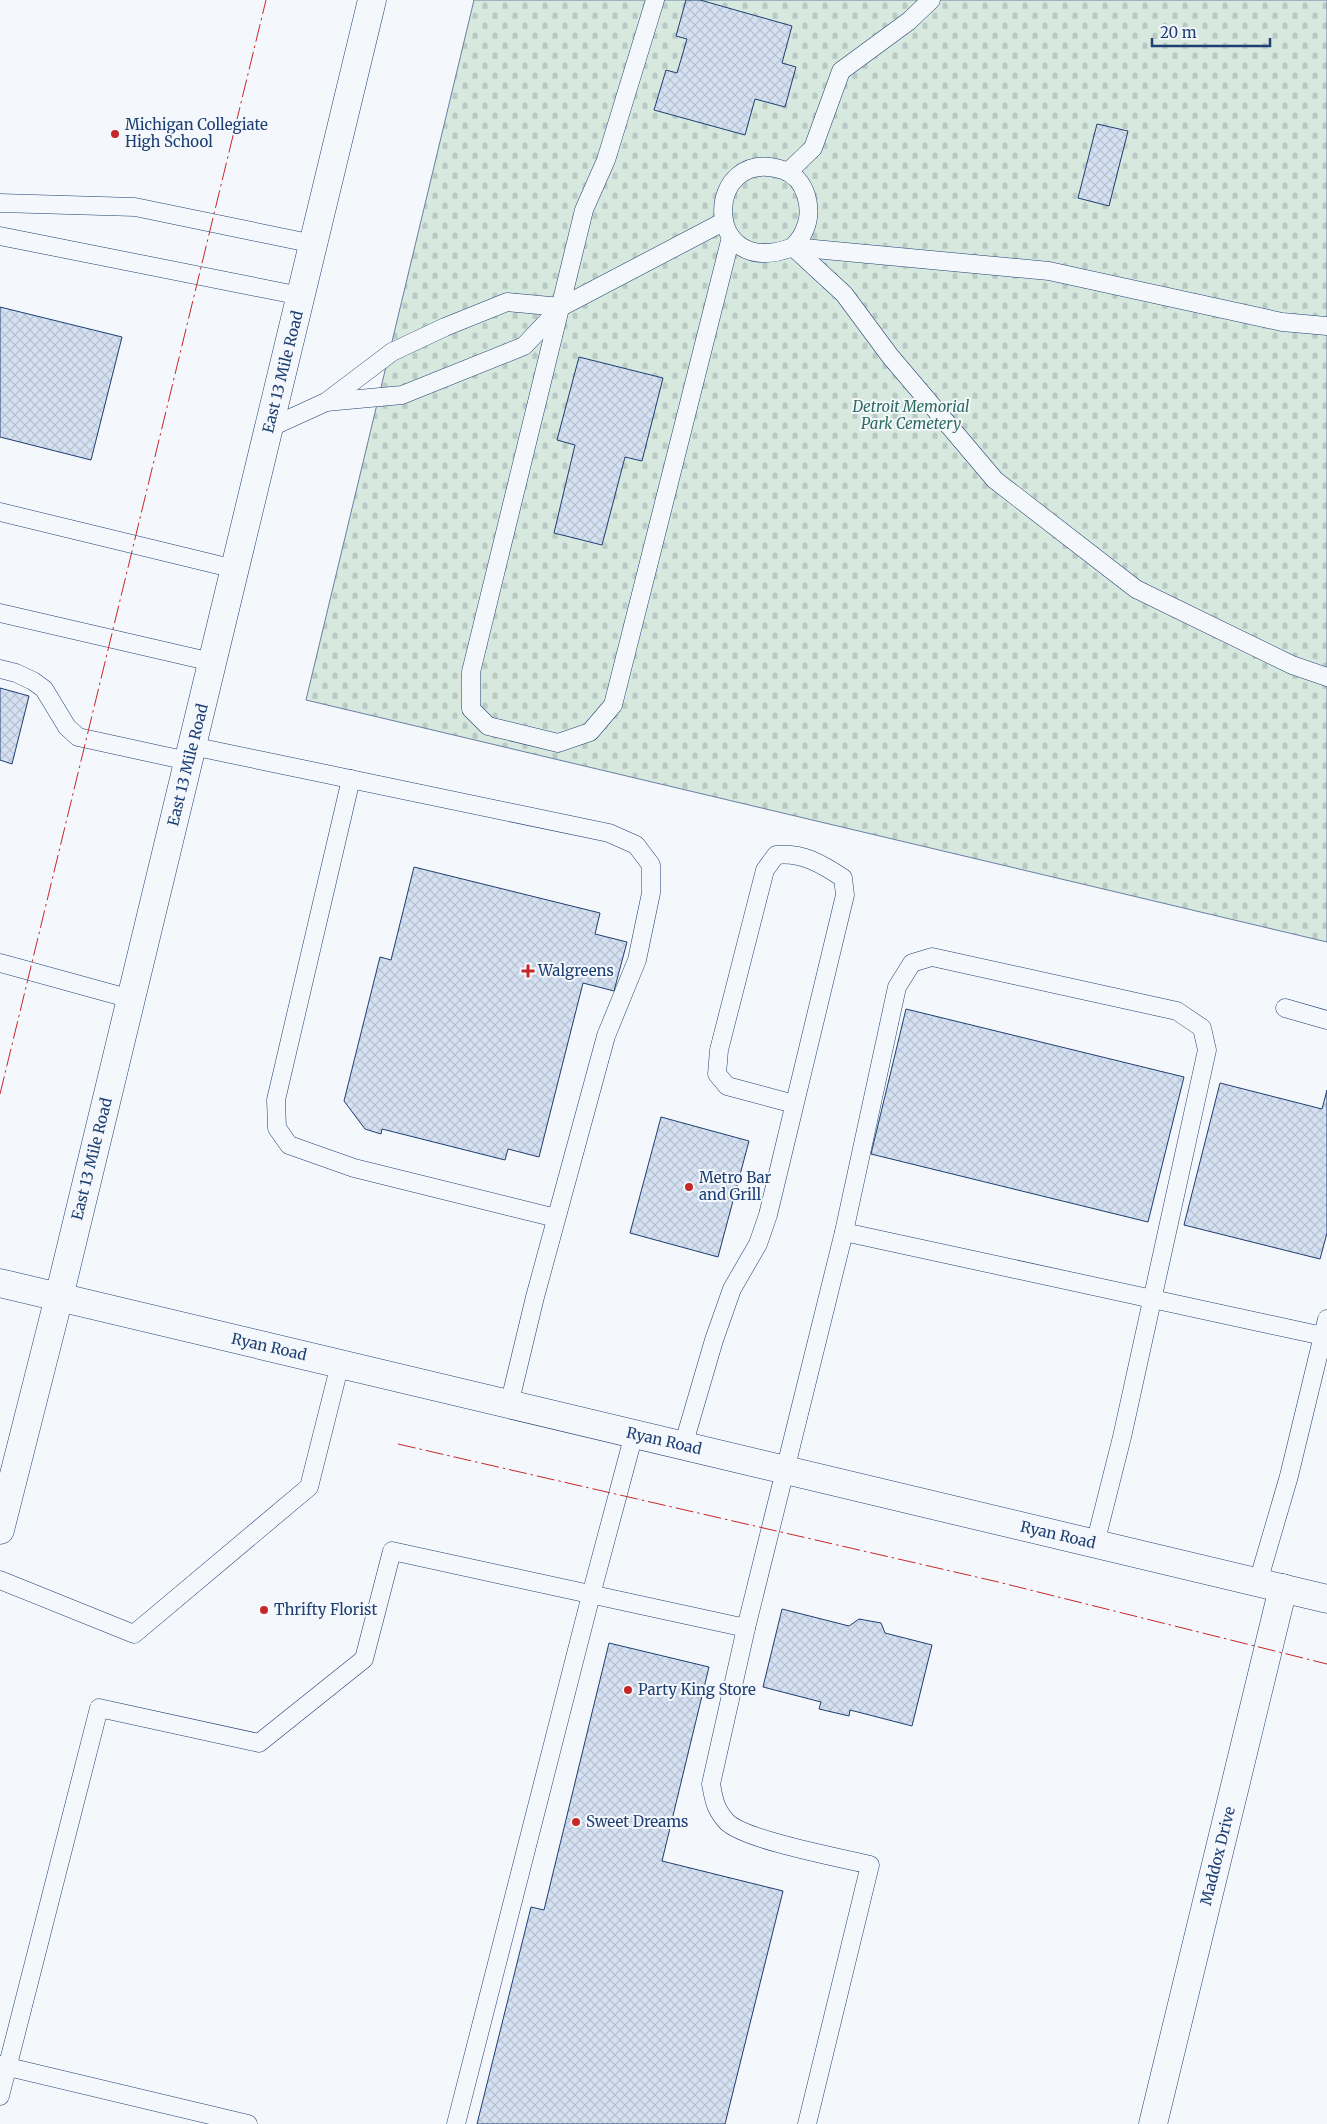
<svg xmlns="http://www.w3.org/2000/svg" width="1327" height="2124" font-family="Merriweather,serif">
	<defs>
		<pattern id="cemetery-stones" width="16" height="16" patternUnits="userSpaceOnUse" patternTransform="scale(1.25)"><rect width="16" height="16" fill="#d7e8df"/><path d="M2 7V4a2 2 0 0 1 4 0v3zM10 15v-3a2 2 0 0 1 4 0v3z" fill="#b8c8c3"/></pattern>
		<pattern id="building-cross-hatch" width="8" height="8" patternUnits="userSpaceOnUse" patternTransform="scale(1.25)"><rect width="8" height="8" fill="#d5e0f0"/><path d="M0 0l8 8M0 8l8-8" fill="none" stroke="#b6c1d1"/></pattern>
	</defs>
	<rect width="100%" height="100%" fill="#f4f7fb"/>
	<!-- cemetery -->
	<polygon fill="url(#cemetery-stones)" stroke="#687fa3" points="474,0 1327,0 1327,942 306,700"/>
	<!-- building -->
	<g fill="url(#building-cross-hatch)" stroke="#1d3f73">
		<polygon points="686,0 700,0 792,26 782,63 796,67 785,107 755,99 745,135 654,110 666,70 677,73 687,39 676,36"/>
		<polygon points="1097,124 1128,131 1109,206 1078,198"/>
		<polygon points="0,307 122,337 91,460 0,437"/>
		<polygon points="579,357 663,378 642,461 625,457 602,545 554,533 575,445 557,440"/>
		<polygon points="0,688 29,696 12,764 0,760"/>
		<polygon points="414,867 600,913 595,934 627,942 614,991 583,983 539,1157 508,1149 505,1160 382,1129 381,1134 365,1129 344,1101 380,957 391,960"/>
		<polygon points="906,1009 1184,1077 1148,1222 871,1154"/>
		<polygon points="1220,1083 1322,1109 1327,1090 1327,1233 1320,1259 1184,1225"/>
		<polygon points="661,1117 749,1141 718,1257 630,1233"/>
		<polygon points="782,1609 849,1626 859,1619 881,1623 885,1633 932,1645 912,1726 850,1710 849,1716 819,1709 821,1702 763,1687"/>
		<polygon points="609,1643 709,1667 662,1861 783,1891 725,2124 477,2124 531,1907 544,1910"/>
	</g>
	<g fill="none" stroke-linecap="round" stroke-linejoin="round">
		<defs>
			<g id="service">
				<polyline points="655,0 606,160 584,210 471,672 471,709 488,726 558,743 590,732 613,705 731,237"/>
				<polyline points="788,172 813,148 841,71 909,21 931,0"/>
				<polyline points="0,203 135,207 314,244"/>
				<polyline points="0,236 301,296"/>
				<path d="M 793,247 C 797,242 802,237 804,231 C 814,211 807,178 783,170 C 703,144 700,283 793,247 L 1049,271 L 1282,322 L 1327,326"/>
				<polyline points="793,247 844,294 890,356 995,480 1136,589 1292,665 1327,677"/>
				<polyline points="326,402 402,395 524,346 561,307 723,222"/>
				<polyline points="269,428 326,402 392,352 445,327 507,302 561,307"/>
				<polyline points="0,512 235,569"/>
				<polyline points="0,613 212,662"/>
				<polyline points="0,669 16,673 33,681 44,689 67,727 78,737 188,761"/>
				<polyline points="192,746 609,833 636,845 651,865 651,893 637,960 606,1036 535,1297 509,1405"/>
				<polyline points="351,779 276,1100 277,1128 289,1145 354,1168 556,1218"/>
				<polyline points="0,963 131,999"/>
				<polyline points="1285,1008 1327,1020"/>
				<polyline points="844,1232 1323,1336"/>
				<path d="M 683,1446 L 714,1340 L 732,1289 L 758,1244 L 768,1215 L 845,895 L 843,878 C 822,864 802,852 776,855 L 765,870 L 719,1050 L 717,1074 L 727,1086 L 794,1104"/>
				<polyline points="0,1580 134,1634 309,1487 340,1364"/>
				<polyline points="1258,1582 1289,1476 1327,1319"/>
				<path d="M 746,1628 L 711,1784 C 714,1800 715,1809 727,1822 C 745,1840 841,1858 870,1865 L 807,2124"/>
				<polyline points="0,2065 248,2124"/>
				<polyline points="0,2096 99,1708 259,1743 364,1659 392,1551 746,1628 844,1232 897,987 912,963 932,957 1177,1011 1202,1028 1207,1050 1122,1437 1095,1544"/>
				<polyline points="456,2124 591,1595 634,1434"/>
			</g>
			<polyline id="minor" points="1153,2124 1283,1588"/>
			<g id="secondary">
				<polyline points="0,1283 1327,1599"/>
				<polyline points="0,1530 59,1297 372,0"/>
			</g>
		</defs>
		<!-- service casing -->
		<use href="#service" stroke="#1d3f73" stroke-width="19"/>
		<!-- minor casing -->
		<use href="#minor" stroke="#1d3f73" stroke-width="29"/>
		<!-- secondary casing -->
		<use href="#secondary" stroke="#1d3f73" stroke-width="29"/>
		<!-- service -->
		<use href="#service" stroke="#f4f7fb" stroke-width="18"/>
		<!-- minor -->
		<use href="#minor" stroke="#f4f7fb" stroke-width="28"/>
		<!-- secondary -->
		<use href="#secondary" stroke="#f4f7fb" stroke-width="28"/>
		<!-- power -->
		<g stroke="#c62828" stroke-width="1" stroke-dasharray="18 4 2.5 4" stroke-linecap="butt">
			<polyline points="0,1094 266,0"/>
			<polyline points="398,1444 994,1581 1327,1664"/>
		</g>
	</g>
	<!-- markers -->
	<g fill="#c62828" stroke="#f4f7fb" stroke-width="2">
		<circle cx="115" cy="134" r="5"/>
		<path d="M525.5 963.5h5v5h5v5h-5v5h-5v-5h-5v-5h5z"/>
		<circle cx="689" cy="1187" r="5"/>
		<circle cx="264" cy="1610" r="5"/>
		<circle cx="628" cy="1690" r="5"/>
		<circle cx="576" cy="1822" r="5"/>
	</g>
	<g text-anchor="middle" stroke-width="4" stroke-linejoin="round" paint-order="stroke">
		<!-- poi labels -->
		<g font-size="15" fill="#1d3f73" stroke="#f4f7fb" text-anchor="start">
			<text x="125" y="130">Michigan Collegiate<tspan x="125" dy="17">High School</tspan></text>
			<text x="538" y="976">Walgreens</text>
			<text x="699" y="1183">Metro Bar<tspan x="699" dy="17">and Grill</tspan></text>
			<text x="274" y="1615">Thrifty Florist</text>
			<text x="638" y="1695">Party King Store</text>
			<text x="586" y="1827">Sweet Dreams</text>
		</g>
		<!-- street labels -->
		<g font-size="15" fill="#1d3f73" stroke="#f4f7fb">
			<text transform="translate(283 372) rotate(-76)" y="5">East 13 Mile Road</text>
			<text transform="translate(188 765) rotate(-76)" y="5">East 13 Mile Road</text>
			<text transform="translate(92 1159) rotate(-76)" y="5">East 13 Mile Road</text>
			<text transform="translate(269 1347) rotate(13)" y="5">Ryan Road</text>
			<text transform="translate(664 1441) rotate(13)" y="5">Ryan Road</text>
			<text transform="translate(1058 1535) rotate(13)" y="5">Ryan Road</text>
			<text transform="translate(1218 1856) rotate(-76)" y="5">Maddox Drive</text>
		</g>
		<!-- park labels -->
		<g font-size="15" font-style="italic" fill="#2c6c60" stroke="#f4f7fb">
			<text x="911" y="412">Detroit Memorial<tspan x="911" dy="17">Park Cemetery</tspan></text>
		</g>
	</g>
	<!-- scale -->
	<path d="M1152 38v8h118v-8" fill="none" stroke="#1d3f73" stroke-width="2.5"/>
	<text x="1160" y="38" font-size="15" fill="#1d3f73" stroke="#f4f7fb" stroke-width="4" paint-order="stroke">20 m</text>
</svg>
